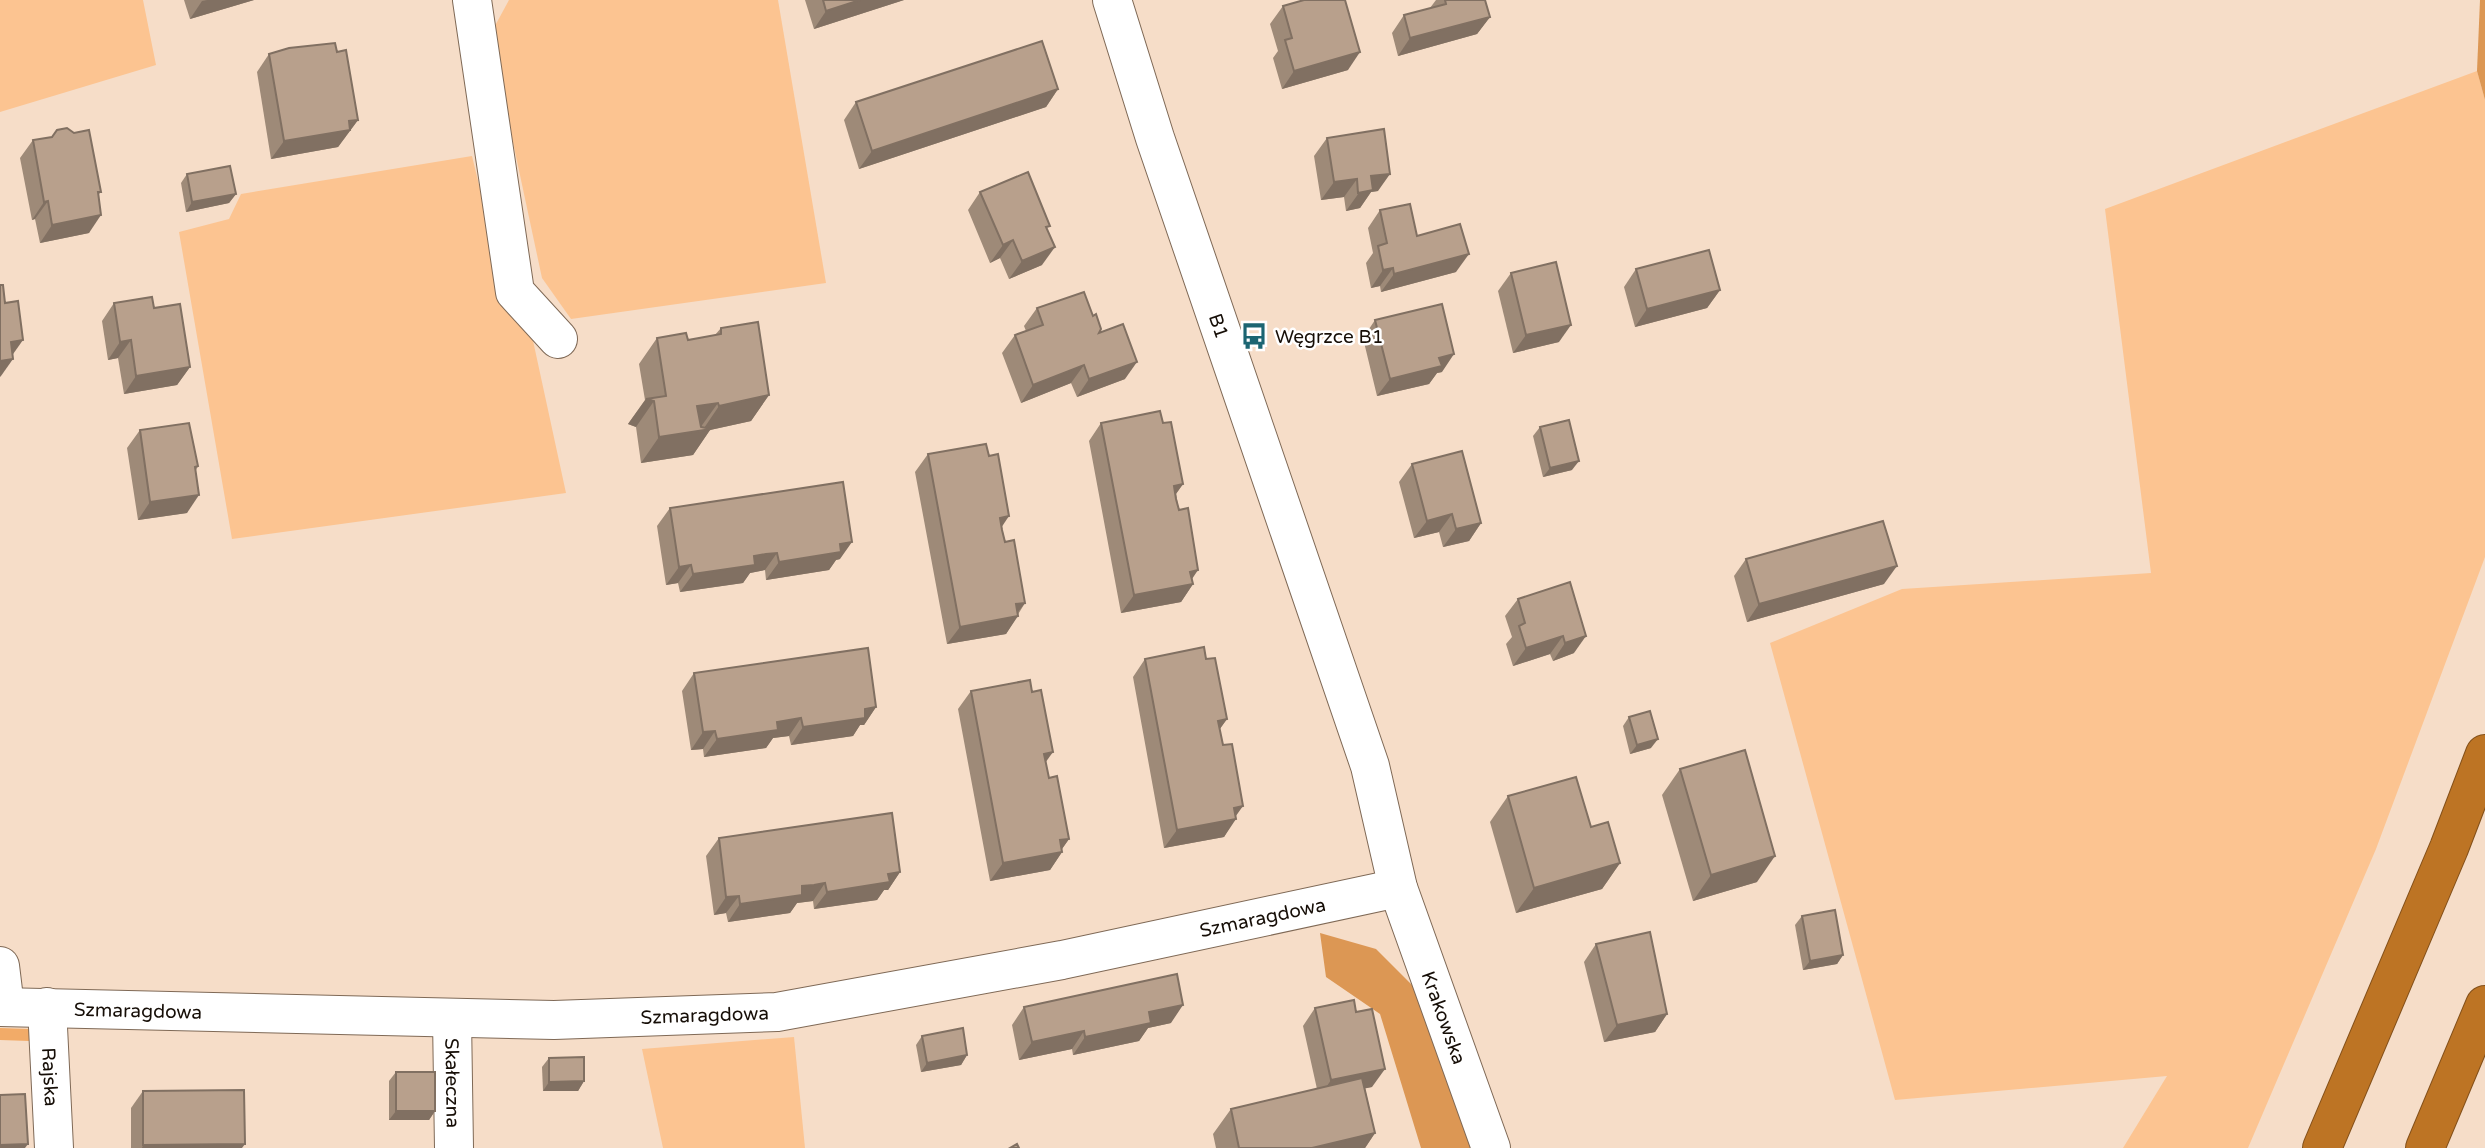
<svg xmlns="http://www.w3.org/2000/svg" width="2485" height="1148" font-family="'Varela Round',sans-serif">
	<rect width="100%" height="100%" fill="#f6ddc8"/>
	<!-- green -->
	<g fill="#fcc491">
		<polygon points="0,0 143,0 156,65 0,112"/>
		<polygon points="509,0 778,0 826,283 571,319 542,278 490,35"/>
		<polygon points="2477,71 2485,100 2485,557 2376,849 2248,1148 2123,1148 2167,1076 1895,1100 1770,643 1902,589 2151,573 2105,209"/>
		<polygon points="472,156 511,317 532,336 566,493 232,539 179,232 229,219 241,194"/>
		<polygon points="794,1037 805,1148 663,1148 642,1049"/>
	</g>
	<!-- forest -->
	<g fill="#dc9754">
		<polygon points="2480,0 2485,0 2485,100 2477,71"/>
		<polygon points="1320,933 1376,949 1415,988 1473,1148 1421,1148 1380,1014 1326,977"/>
	</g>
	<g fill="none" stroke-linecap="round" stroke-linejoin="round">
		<!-- stream -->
		<polyline stroke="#f2ab68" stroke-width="12" points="0,1034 30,1035"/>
		<defs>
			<g id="minor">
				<polyline points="472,0 515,292 558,339"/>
				<path id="s1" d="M 1112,0 L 1155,138 L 1370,766 L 1398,888 L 1491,1148"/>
				<polyline points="0,966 5,1007"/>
				<path id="s2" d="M 0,1007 L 554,1020 L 777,1012 L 1062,960 L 1398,888"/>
				<path id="s3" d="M 47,1007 L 54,1148"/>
				<path id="s4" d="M 452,1018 L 454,1148"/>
			</g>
			<g id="highway">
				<polyline points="2322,1148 2449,848 2485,754"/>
				<polyline points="2425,1148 2485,1005"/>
			</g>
		</defs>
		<!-- minor casing -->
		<use href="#minor" stroke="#7f6956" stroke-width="40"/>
		<!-- highway casing -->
		<use href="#highway" stroke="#83501a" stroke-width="40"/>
		<!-- minor -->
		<use href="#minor" stroke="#fff" stroke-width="38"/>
		<!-- highway -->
		<use href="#highway" stroke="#bd7424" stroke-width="38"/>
	</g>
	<!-- wall -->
	<g fill="#9e8a78">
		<polygon points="184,0 254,0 190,19"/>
		<polygon points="805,0 904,0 814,29"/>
		<polygon points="1436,0 1485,0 1490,17 1477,34 1398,56 1392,33 1404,15 1430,8"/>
		<polygon points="1283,6 1348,70 1282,89 1273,58 1278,51 1270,24"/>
		<polygon points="337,52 358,120 338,147 271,159 257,72 269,54"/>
		<polygon points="1058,89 1046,107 859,169 844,120 856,102"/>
		<polygon points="52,137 101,192 98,195 89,233 40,243 35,219 32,220 20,158 33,140"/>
		<polygon points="1327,138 1378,191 1371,192 1360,208 1346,211 1344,197 1321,200 1314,156"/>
		<polygon points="187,174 236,194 229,203 186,212 181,183"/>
		<polygon points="980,192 1047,229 1042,265 1009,279 1000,258 990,263 968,210"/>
		<polygon points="1380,210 1417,236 1456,272 1381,292 1380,286 1371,288 1366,263 1373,253 1368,228"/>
		<polygon points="1636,269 1720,290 1707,308 1635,327 1624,287"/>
		<polygon points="1511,273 1559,342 1513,353 1498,291"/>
		<polygon points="114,303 154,308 190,367 177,385 124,394 118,358 108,360 102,321"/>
		<polygon points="1037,308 1099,333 1125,379 1077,397 1071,383 1021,403 1002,353 1015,335 1026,331 1024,326"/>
		<polygon points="1375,320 1442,372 1437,373 1429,384 1377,396 1363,338"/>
		<polygon points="721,328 769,395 751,421 710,430 693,455 641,463 636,427 628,424 645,400 639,364 657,338 688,340 715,335"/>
		<polygon points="1101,423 1163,423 1183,484 1176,494 1193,584 1181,602 1121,613 1089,441"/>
		<polygon points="1540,427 1572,470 1543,477 1533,436"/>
		<polygon points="140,430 198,466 196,470 187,513 138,520 127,448"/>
		<polygon points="928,454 1002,527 1005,542 1025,603 1006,634 947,644 915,472"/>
		<polygon points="1412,464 1481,523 1469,541 1443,547 1439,532 1414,538 1399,482"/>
		<polygon points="670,508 840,559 836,560 829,570 766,580 765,570 750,573 743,583 680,592 678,583 666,585 657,526"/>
		<polygon points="1746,559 1884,584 1747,622 1734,576"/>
		<polygon points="1570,582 1574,653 1553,661 1550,654 1513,666 1506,644 1512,637 1505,616 1518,599"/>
		<polygon points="1145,659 1206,659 1227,719 1219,730 1236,816 1224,837 1164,848 1133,677"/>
		<polygon points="694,673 876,707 864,725 860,725 853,736 791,745 789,736 773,738 766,748 704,757 703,749 691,750 682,691"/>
		<polygon points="971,691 1046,762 1049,778 1069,839 1062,849 1062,852 1050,870 990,881 958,709"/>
		<polygon points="1629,717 1651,748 1630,754 1623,726"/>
		<polygon points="1680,769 1757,882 1693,901 1662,795"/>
		<polygon points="1508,796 1591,827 1620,863 1602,889 1516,913 1490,822"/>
		<polygon points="719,838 900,872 888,890 884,890 877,900 814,909 813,901 797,903 790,913 728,922 726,913 714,915 706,856"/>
		<polygon points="1802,916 1843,955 1837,964 1803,970 1795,925"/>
		<polygon points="1596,944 1667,1014 1655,1032 1604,1042 1584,962"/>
		<polygon points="1024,1007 1171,1023 1148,1028 1139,1041 1073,1055 1072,1049 1019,1060 1012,1025"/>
		<polygon points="1315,1008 1372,1087 1365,1088 1375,1133 1365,1148 1216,1148 1213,1134 1231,1109 1317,1089 1303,1026"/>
		<polygon points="922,1036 967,1055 961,1065 921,1072 916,1045"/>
		<polygon points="549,1058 584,1081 578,1091 543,1091 542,1067"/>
		<polygon points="396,1072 435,1111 429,1120 389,1120 389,1081"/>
		<polygon points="143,1091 242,1148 131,1148 131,1108"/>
	</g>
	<!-- shaded-wall -->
	<g fill="#817062">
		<polygon points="207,0 254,0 190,19 202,1"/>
		<polygon points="860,0 904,0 814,29 826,11"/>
		<polygon points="1490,17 1477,34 1398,56 1410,38"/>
		<polygon points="1360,52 1348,70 1282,89 1294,71"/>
		<polygon points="1058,89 1046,107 859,169 872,151"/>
		<polygon points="358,120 338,147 271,159 284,141"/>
		<polygon points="1390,174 1378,191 1371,192 1360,208 1346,211 1371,176"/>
		<polygon points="1357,179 1344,197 1321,200 1334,182"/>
		<polygon points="236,194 229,203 186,212 192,202"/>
		<polygon points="48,201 35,219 32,220 44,202"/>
		<polygon points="101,215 89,233 40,243 52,225"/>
		<polygon points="1013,240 1000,258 990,263 1003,245"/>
		<polygon points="1055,247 1042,265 1009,279 1022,261"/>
		<polygon points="1469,254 1456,272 1381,292 1394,274"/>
		<polygon points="1393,268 1380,286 1371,288 1383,270"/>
		<polygon points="1720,290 1707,308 1635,327 1647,309"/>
		<polygon points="1571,325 1559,342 1513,353 1526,335"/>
		<polygon points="23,340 11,357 11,342"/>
		<polygon points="131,340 118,358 108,360 120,342"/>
		<polygon points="1454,354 1442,372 1437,373 1429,384 1377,396 1390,379 1439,358"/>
		<polygon points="13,359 1,376 0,377 0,361"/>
		<polygon points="1137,362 1125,379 1077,397 1089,379"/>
		<polygon points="1084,365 1071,383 1021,403 1033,385"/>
		<polygon points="190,367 177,385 124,394 136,376"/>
		<polygon points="769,395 751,421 710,430 693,455 641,463 659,437 702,431 719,406"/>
		<polygon points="646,399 654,401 636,427 628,424"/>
		<polygon points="718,403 700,428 697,406"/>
		<polygon points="1579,461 1572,470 1543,477 1550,468"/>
		<polygon points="1183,484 1170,502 1174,486"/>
		<polygon points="199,495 187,513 138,520 150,502"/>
		<polygon points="1452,514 1439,532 1414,538 1427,521"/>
		<polygon points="1009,516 997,534 1000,518"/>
		<polygon points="1481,523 1469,541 1443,547 1456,529"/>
		<polygon points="852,542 840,559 836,560 829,570 766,580 779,562 840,544"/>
		<polygon points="777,553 765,570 750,573 743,583 680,592 693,574 754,556"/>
		<polygon points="691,565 678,583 666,585 679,567"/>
		<polygon points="1897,566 1884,584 1747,622 1759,604"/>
		<polygon points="1198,570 1188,585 1193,584 1181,602 1121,613 1134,595 1190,572"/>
		<polygon points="1025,603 1015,616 1018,616 1006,634 947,644 960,627 1016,604"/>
		<polygon points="1563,636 1550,654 1513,666 1526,648"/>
		<polygon points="1586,636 1574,653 1553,661 1565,643"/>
		<polygon points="876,707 864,725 860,725 853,736 791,745 803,727"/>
		<polygon points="801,718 789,736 773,738 766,748 704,757 717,739 777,722"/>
		<polygon points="1227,719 1214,737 1218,721"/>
		<polygon points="715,731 703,749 691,750 703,732"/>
		<polygon points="1658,739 1651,748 1630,754 1637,745"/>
		<polygon points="1053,752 1040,770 1044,754"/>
		<polygon points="1243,806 1233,820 1236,819 1224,837 1164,848 1177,830 1234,808"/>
		<polygon points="1069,839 1059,853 1062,852 1050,870 990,881 1003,863 1060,840"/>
		<polygon points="1775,856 1757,882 1693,901 1711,875"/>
		<polygon points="1620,863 1602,889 1516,913 1534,888"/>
		<polygon points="900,872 888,890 884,890 877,900 814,909 827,892 888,874"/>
		<polygon points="825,883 813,901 797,903 790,913 728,922 740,904 802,886"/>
		<polygon points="739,896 726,913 714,915 726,897"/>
		<polygon points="1843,955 1837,964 1803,970 1810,961"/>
		<polygon points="1183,1005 1171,1023 1148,1028 1139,1041 1073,1055 1085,1037 1149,1012"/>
		<polygon points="1667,1014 1655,1032 1604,1042 1617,1025"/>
		<polygon points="1084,1031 1072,1049 1019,1060 1032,1042"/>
		<polygon points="967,1055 961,1065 921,1072 927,1063"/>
		<polygon points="1385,1069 1372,1087 1319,1098 1331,1080"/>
		<polygon points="584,1081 578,1091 543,1091 549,1082"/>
		<polygon points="396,1111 435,1111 429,1120 389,1120"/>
		<polygon points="1375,1133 1365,1148 1312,1148"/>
		<polygon points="28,1144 25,1148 0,1148 0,1145"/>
		<polygon points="245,1144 242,1148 142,1148 143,1145"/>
	</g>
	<!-- building -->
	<g fill="#b8a08c" stroke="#817062" stroke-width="2">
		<polygon points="823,0 860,0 826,11"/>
		<polygon points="1304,0 1345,0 1360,52 1294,71 1285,40 1292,38 1283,6"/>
		<polygon points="1445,0 1485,0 1490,17 1410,38 1404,15 1446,4"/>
		<polygon points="1042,41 1058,89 872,151 856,102"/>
		<polygon points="335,43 337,52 346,50 358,120 349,121 350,130 284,141 269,54 289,48"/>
		<polygon points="67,128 74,133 89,130 101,192 98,192 101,215 52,225 48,201 44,202 33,140 52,137 57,130"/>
		<polygon points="1384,129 1390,174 1371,176 1373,190 1358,193 1357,179 1334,182 1327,138"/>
		<polygon points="230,166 236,194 192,202 187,174"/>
		<polygon points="1028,172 1050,226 1046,227 1055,247 1022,261 1013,240 1003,245 980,192"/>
		<polygon points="1410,204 1417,236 1460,224 1469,254 1394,274 1393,268 1383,270 1378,246 1387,243 1380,210"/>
		<polygon points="1709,250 1720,290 1647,309 1636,269"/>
		<polygon points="1556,262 1571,325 1526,335 1511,273"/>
		<polygon points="0,285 3,285 5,303 18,301 23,340 11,342 13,359 0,361"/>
		<polygon points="1084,292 1093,316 1096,314 1101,329 1099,333 1123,324 1137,362 1089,379 1084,365 1033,385 1015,335 1043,325 1037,308"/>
		<polygon points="152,297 154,308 180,304 190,367 136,376 131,340 120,342 114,303"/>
		<polygon points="1442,304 1454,354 1439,358 1442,366 1390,379 1375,320"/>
		<polygon points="758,322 769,395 719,406 718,403 697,406 701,427 711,429 659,437 654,401 646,399 666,396 657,338 686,333 688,340 721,334 721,328"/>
		<polygon points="1160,411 1163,423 1171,422 1183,484 1174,486 1176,499 1179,510 1188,508 1198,570 1190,572 1193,584 1134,595 1101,423"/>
		<polygon points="1569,420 1579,461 1550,468 1540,427"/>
		<polygon points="189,423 198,466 195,467 199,495 150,502 140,430"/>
		<polygon points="986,444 989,456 998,454 1009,516 1000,518 1002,530 1005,542 1014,540 1025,603 1016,604 1018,616 960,627 928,454"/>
		<polygon points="1462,451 1481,523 1456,529 1452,514 1427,521 1412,464"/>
		<polygon points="843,482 852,542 840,544 841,552 779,562 777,553 766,554 754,556 755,565 693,574 691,565 679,567 670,508"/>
		<polygon points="1883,521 1897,566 1759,604 1746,559"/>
		<polygon points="1570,582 1586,636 1565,643 1563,636 1526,648 1519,626 1525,623 1518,599"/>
		<polygon points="1204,647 1206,659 1215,658 1227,719 1218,721 1223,745 1232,744 1243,806 1234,808 1236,819 1177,830 1145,659"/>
		<polygon points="868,648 876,707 865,709 865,718 803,727 801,718 777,722 778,730 717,739 715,731 703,732 694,673"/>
		<polygon points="1030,680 1032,692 1041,690 1053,752 1044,754 1049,778 1057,776 1069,839 1060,840 1062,852 1003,863 971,691"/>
		<polygon points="1650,711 1658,739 1637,745 1629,717"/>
		<polygon points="1745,750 1775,856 1711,875 1680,769"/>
		<polygon points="1576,777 1591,827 1608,822 1620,863 1534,888 1508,796"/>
		<polygon points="892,813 900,872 888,874 890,882 827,892 825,883 814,885 802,886 802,895 740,904 739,896 726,897 719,838"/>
		<polygon points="1835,910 1843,955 1810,961 1802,916"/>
		<polygon points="1650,932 1667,1014 1617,1025 1596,944"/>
		<polygon points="1177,974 1183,1005 1149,1012 1151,1023 1085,1037 1084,1031 1032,1042 1024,1007"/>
		<polygon points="1354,1000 1356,1012 1372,1009 1385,1069 1331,1080 1315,1008"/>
		<polygon points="963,1028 967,1055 927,1063 922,1036"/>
		<polygon points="584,1057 584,1081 549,1082 549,1058"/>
		<rect x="396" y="1072" width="39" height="39"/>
		<polygon points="1362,1078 1375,1133 1312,1148 1239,1148 1231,1109"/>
		<polygon points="244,1090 245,1144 143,1145 143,1091"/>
		<polygon points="25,1094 28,1144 0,1145 0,1095"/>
		<polygon points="1017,1144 1019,1148 1010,1148"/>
	</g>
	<!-- icons -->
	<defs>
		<symbol id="bus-bare" viewBox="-9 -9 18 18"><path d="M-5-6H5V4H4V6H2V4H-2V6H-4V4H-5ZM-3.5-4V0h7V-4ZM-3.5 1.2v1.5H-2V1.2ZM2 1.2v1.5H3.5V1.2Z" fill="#1c6572" stroke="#fff" stroke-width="2.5" paint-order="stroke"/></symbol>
	</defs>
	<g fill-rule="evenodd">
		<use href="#bus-bare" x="1235" y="317" width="38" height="38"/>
	</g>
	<g text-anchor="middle" stroke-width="5" stroke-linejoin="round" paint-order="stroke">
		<!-- street labels -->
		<g font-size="19" fill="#160e07" stroke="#fff">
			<text dy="7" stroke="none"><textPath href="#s1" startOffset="343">B1</textPath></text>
			<text dy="7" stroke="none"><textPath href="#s2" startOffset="1272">Szmaragdowa</textPath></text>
			<text dy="7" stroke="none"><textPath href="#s2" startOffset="138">Szmaragdowa</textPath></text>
			<text dy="7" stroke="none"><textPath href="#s2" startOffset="705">Szmaragdowa</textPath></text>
			<text dy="7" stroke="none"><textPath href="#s1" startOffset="1071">Krakowska</textPath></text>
			<text dy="7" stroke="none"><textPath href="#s3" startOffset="70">Rajska</textPath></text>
			<text dy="7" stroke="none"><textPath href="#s4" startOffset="65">Skałeczna</textPath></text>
		</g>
		<!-- poi labels -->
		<g font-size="19" fill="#160e07" stroke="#fff" text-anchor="start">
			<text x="1275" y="343">Węgrzce B1</text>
		</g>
	</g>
</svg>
